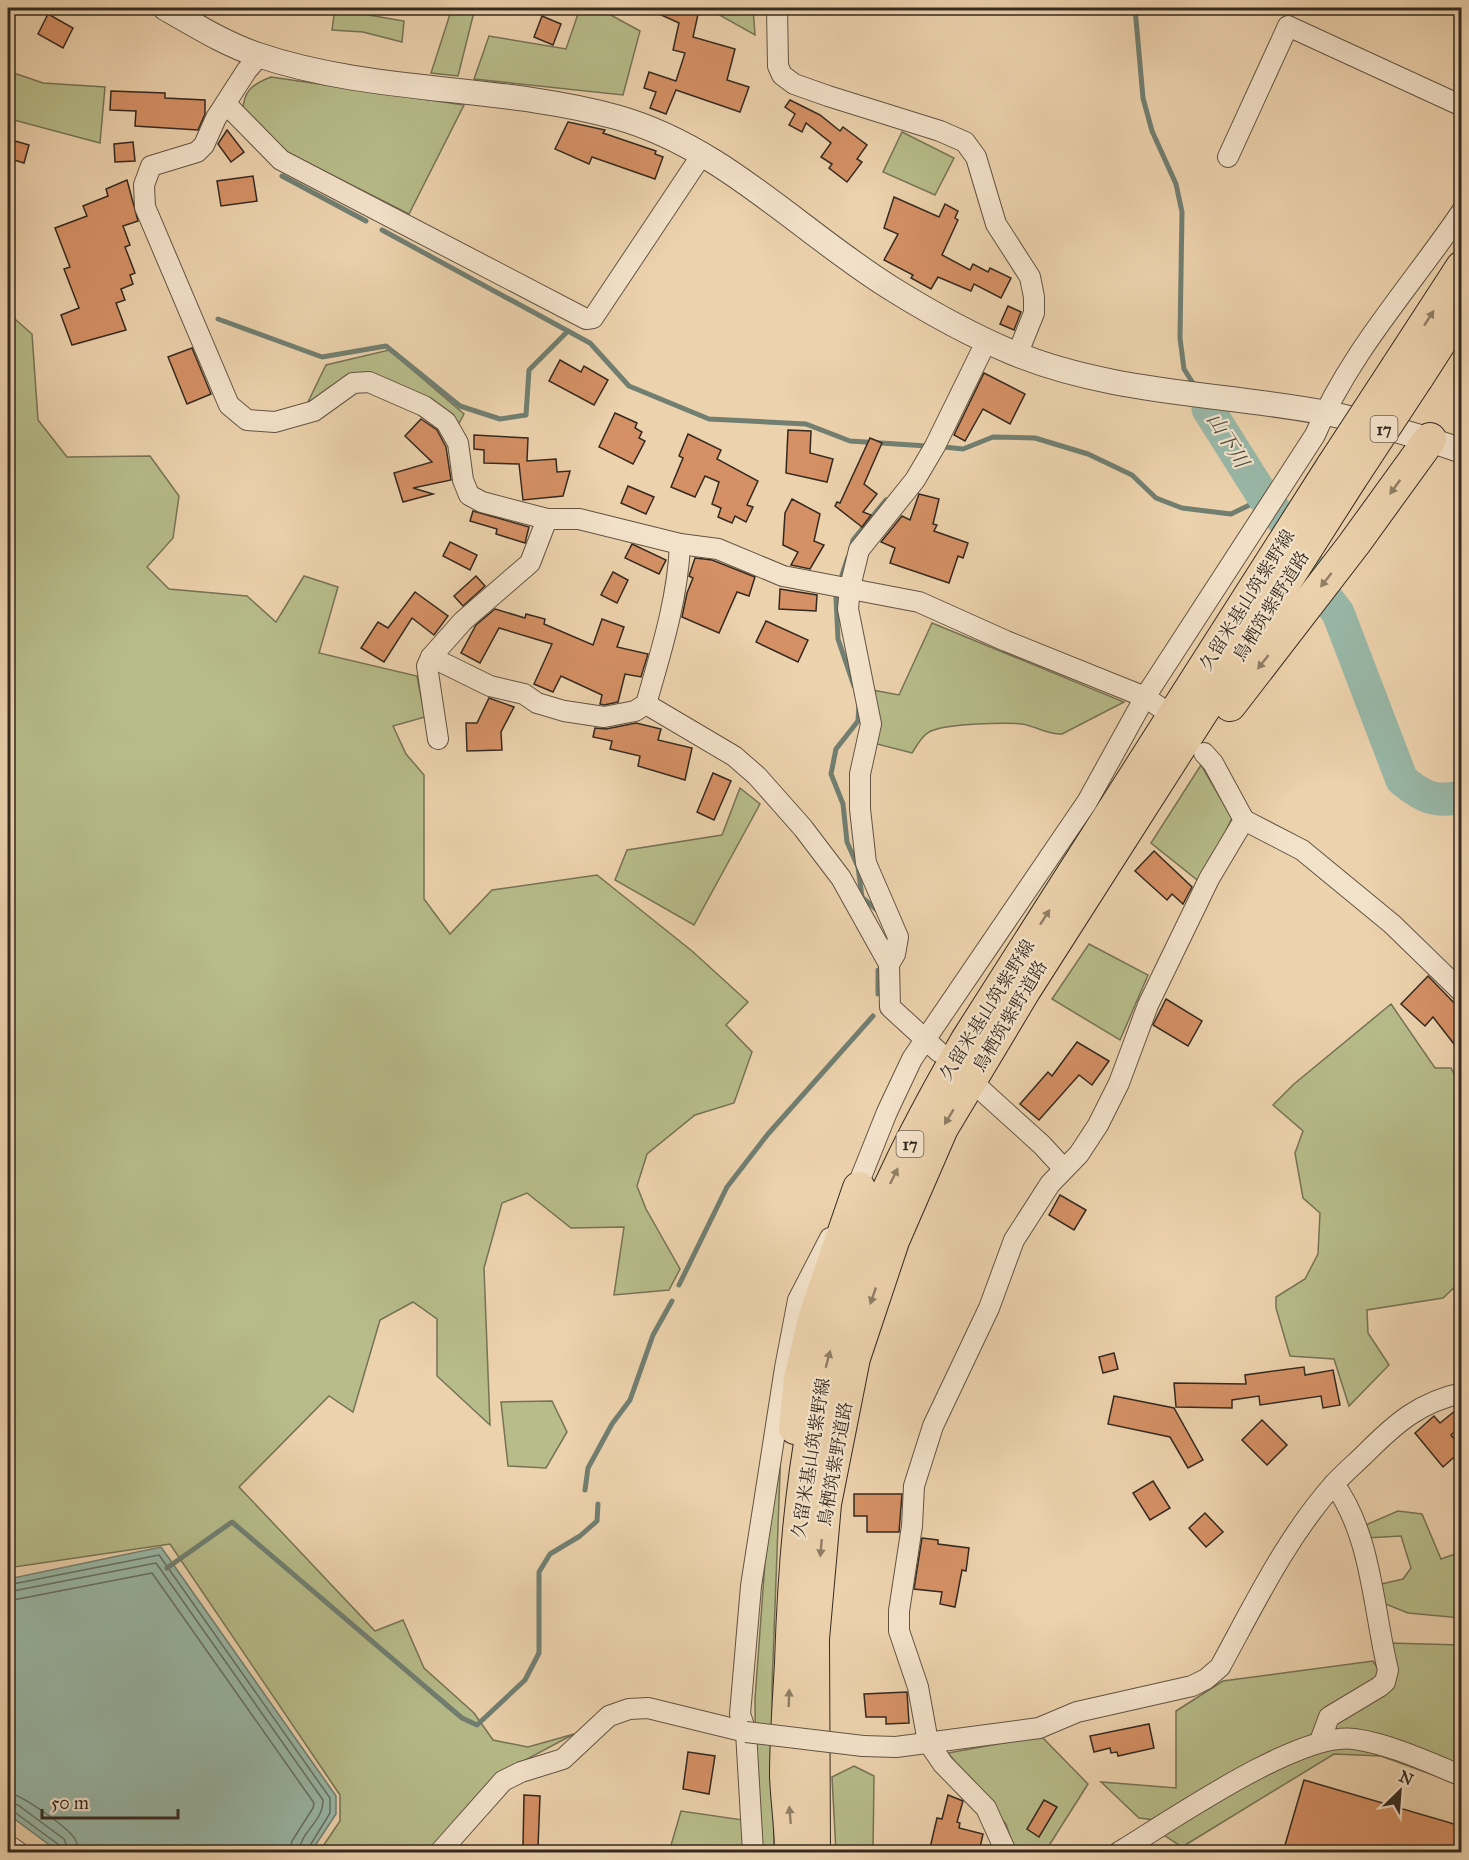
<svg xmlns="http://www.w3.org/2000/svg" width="1469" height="1860" font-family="'IM FELL Great Primer','Noto Serif JP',serif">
	<rect width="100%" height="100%" fill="#ecd2ad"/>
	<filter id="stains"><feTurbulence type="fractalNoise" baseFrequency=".00333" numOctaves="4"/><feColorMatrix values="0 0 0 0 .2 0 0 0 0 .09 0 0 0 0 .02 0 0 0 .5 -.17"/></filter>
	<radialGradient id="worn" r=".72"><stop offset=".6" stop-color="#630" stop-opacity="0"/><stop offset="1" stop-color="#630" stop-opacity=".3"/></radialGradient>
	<!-- green -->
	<g fill="#b7bc8a" stroke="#767355" stroke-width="1.5">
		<polygon points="335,8 361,8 363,14 404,21 402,42 363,32 332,30"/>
		<polygon points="452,8 475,8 458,76 431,73"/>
		<polygon points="580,8 598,8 640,31 623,95 474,79 489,36 566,49"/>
		<polygon points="707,8 753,8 755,35"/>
		<polygon points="8,71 43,83 105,87 100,143 10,119"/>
		<path d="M 271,77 L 464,105 L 409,214 L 280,149 L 243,114 C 242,92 252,84 271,77 Z"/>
		<polygon points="902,132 954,158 935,195 883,172"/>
		<polygon points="8,313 32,334 38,420 67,457 150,456 179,496 173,538 147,567 169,589 247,596 276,622 304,576 338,587 319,653 417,676 425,717 393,726 406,754 424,775 424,899 450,934 492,890 597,875 692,951 748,1002 726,1025 752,1052 734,1103 695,1115 647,1154 637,1186 646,1209 680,1269 669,1290 614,1295 624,1227 571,1228 527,1193 502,1203 484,1268 490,1425 437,1376 437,1319 413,1302 380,1320 353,1412 329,1396 239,1487 375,1631 403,1620 424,1668 474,1713 493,1740 528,1747 574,1734 501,1773 430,1852 319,1852 340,1821 340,1795 170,1544 8,1568"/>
		<polygon points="389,350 464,414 457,427 371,375 308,402 326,365"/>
		<path d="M 932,623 L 1124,702 L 1062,734 C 1048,735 1036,726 1022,724 C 1005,722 949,724 934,730 C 923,733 918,744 912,753 L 873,743 L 872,690 L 899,695 Z"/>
		<polygon points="1201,765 1232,818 1201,883 1151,843"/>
		<polygon points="740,788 760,804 694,925 615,880 627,850 722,835"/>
		<polygon points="1089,944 1148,975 1120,1040 1052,999"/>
		<polygon points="1391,1004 1435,1068 1451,1068 1461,1087 1461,1281 1443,1298 1367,1310 1368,1333 1389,1365 1349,1406 1334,1359 1290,1356 1276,1308 1276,1297 1305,1279 1318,1254 1320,1213 1303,1198 1295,1153 1303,1131 1273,1105 1294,1084"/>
		<polygon points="552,1401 567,1432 546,1468 508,1466 501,1402"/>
		<polygon points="782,1420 772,1687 774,1852 669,1852 681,1811 756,1822 755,1699 765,1562"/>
		<polygon points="1398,1511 1422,1514 1441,1559 1461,1552 1461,1618 1408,1613 1383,1603 1377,1585 1403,1579 1411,1568 1401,1536 1366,1538 1361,1527"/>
		<polygon points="1388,1643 1461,1645 1461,1785 1381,1756 1334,1754 1182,1847 1164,1835 1163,1821 1139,1818 1101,1782 1176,1788 1176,1711 1223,1681 1373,1661 1389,1687"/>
		<polygon points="1041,1736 1088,1784 1045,1852 1015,1852 1006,1824 948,1753"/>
		<polygon points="854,1766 874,1776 873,1852 836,1852 832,1777"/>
	</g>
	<!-- water -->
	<polygon fill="#99b8a8" stroke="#717f72" stroke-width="1.5" points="161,1547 336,1796 336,1814 311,1852 59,1852 8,1814 8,1579"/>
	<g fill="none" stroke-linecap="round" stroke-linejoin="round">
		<!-- shore -->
		<g stroke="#667164" stroke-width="1.5">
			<polyline points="8,1585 159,1555 330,1798 330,1813 306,1852"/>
			<path d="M 8,1592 L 156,1563 L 323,1800 C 324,1821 300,1832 299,1852"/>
			<polyline points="8,1601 152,1573 314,1803 313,1808 292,1841 290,1852"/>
			<path d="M 8,1793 C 21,1794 62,1824 72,1835 C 77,1840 78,1846 78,1852"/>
			<polyline points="8,1802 18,1805 64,1839 69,1852"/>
			<polyline points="8,1810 13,1811 59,1845 62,1852"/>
		</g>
		<!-- stream -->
		<g stroke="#717f72" stroke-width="5">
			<polyline points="1135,8 1143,98 1152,131 1176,184 1182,212 1180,338 1184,369 1196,388"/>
			<polyline points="282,176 366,221"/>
			<polyline points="382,230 590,343 629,386 709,419 806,424 850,441 927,446"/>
			<polyline points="218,319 322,357 386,346 460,406 500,419 526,415 529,370 568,331"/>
			<polyline points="944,447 963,449 993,437 1035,438 1088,454 1132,475 1156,498 1182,508 1231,514 1264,498"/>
			<polyline points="851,548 853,540 886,500"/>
			<polyline points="842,575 848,557"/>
			<polyline points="836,598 838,639 854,686"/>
			<polyline points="859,704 858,721 836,749 831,774 843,804 847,842 858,867 862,897 880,913"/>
			<polyline points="878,994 878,970"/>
			<polyline points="679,1285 727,1187 768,1134 873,1016"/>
			<polyline points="585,1490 588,1468 612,1424 630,1400 653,1335 672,1301"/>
			<polyline points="167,1568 232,1522 462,1718 477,1725 525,1680 539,1653 539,1572 550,1554 580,1536 597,1521 598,1504"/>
		</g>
		<!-- river -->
		<path stroke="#99b8a8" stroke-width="33" d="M 1208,409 L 1264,498 L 1291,529 L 1317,585 L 1338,613 L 1402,780 C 1423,797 1434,803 1462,797"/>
	</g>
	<!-- building -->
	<g fill="#d59065" stroke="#342a20" stroke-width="1.5">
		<polygon points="646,8 699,10 693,37 735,49 727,80 749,87 740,112 676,90 666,114 650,108 656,92 644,88 649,72 676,81 685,53 673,50 679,23"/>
		<polygon points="48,14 73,28 63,48 38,34"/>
		<polygon points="542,16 561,24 553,45 534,37"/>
		<polygon points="111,91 165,93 165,98 205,100 205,114 198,130 135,126 136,111 110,110"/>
		<polygon points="790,100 820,115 840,131 843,127 867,145 857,159 862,162 847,182 829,168 832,164 821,157 831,143 806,123 802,132 789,125 795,114 785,107"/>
		<polygon points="568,122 605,130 603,133 656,151 655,154 663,157 655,179 592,157 589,164 555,149"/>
		<polygon points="227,130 244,152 231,162 218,144"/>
		<polygon points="8,139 29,145 24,163 8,158"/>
		<polygon points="133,142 135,161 115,162 114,144"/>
		<polygon points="253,176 257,201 221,206 217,181"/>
		<polygon points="127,180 138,221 123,226 130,245 125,247 135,273 130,275 133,284 121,289 125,300 116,303 126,330 72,345 61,315 79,308 64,269 70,267 55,228 87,216 83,206 108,196 106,189"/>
		<polygon points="894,197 939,217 945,204 958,211 955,218 958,220 942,255 970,270 973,264 988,272 990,268 1011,278 1001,298 974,284 971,291 938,277 931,289 911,278 913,275 884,260 898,234 884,228"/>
		<polygon points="1008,306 1021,312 1014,330 1000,324"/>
		<polygon points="192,348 211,394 187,404 168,357"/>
		<polygon points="560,360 581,372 584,366 608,380 594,405 549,381"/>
		<polygon points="984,373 1025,394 1010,424 983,409 965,441 954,435"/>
		<polygon points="615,413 637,423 635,428 642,432 639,438 645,441 633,464 599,447"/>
		<polygon points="421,419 437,430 446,447 451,480 413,488 433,494 403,502 394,473 432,462 405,436"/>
		<polygon points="788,430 811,431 810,453 833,459 827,482 786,473"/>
		<polygon points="688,434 721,450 717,459 758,481 747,505 753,507 746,522 735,516 732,523 718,517 721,508 712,504 719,482 705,476 695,497 671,487 683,458 679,456"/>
		<polygon points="474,435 528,438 527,461 556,459 557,472 570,471 563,496 523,500 519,464 484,463 484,450 474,449"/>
		<polygon points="870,438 882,443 864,484 877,494 863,512 871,515 862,527 835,506 837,502 840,503"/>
		<polygon points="628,486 654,497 646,514 621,503"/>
		<polygon points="919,494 939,499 933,524 937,525 934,531 968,543 963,558 958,556 949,583 890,563 895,548 881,542 902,516 910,520"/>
		<polygon points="792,499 820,514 814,541 824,545 810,569 791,565 798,552 783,545 785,513"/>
		<polygon points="473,511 529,527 525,543 496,534 497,529 470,521"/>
		<polygon points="450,542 477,555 470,570 443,556"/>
		<polygon points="632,544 666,560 659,574 625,558"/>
		<polygon points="695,558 712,560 755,577 749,596 737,592 719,633 682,617 687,593 693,578 689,576"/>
		<polygon points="613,572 628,580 617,603 601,595"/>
		<polygon points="476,576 485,586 463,606 454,596"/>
		<polygon points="780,589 817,595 816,611 779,609"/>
		<polygon points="415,592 448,616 434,635 412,618 384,662 361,648 378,622 388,628"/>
		<polygon points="495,609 525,618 526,614 545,619 544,624 593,645 602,619 624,627 617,647 648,654 641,677 625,674 618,702 604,705 600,704 602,695 561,676 553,692 534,684 552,644 499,628 480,663 461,653 476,625"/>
		<polygon points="766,621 808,640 798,662 756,642"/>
		<polygon points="489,698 514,707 501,732 502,750 467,751 466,723 477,723"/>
		<polygon points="636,723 661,729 658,740 692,748 685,780 638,766 640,756 610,749 612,741 593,737 595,728 606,729"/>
		<polygon points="713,773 731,781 714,820 697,812"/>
		<polygon points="1154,851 1192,887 1183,904 1172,894 1167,900 1135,871"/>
		<polygon points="1428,976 1461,1010 1461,1053 1433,1017 1425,1026 1401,1004"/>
		<polygon points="1166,999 1202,1021 1188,1046 1153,1025"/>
		<polygon points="1077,1042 1109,1061 1092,1085 1079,1075 1039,1120 1020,1104 1048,1072 1052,1076"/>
		<polygon points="1060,1195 1086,1210 1074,1230 1049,1215"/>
		<polygon points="1114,1353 1118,1369 1103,1373 1099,1357"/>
		<polygon points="1304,1367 1305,1375 1333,1370 1340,1405 1323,1408 1321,1396 1260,1405 1259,1396 1232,1400 1232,1408 1176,1407 1174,1383 1246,1384 1245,1375"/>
		<polygon points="1114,1396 1174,1408 1203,1460 1188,1468 1170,1437 1108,1424"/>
		<polygon points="1461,1406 1461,1426 1451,1435 1461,1447 1461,1451 1443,1467 1415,1433 1434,1416 1440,1423"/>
		<polygon points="1262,1420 1287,1445 1267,1465 1242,1440"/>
		<polygon points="1153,1481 1170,1508 1150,1520 1133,1493"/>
		<polygon points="854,1494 902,1494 899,1532 867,1532 867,1516 854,1516"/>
		<polygon points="1205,1513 1223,1532 1206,1547 1189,1528"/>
		<polygon points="922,1538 938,1540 938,1544 969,1548 966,1571 962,1570 955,1607 940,1604 942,1592 914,1589"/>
		<polygon points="907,1692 909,1723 886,1724 886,1717 866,1717 864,1694"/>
		<polygon points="1149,1724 1154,1748 1118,1756 1117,1752 1111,1753 1110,1748 1094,1752 1090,1736"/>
		<polygon points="688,1752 715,1756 709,1794 683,1789"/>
		<polygon points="1304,1780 1461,1826 1461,1852 1283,1852"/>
		<polygon points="524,1795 540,1796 538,1847 523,1846"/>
		<polygon points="948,1795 963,1801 957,1822 960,1823 959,1828 983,1834 979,1852 929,1852 937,1818 942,1819"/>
		<polygon points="1044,1800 1057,1807 1039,1837 1027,1829"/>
	</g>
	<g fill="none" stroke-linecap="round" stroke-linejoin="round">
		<defs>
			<g id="minor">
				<polyline points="777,8 778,66 782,75 794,84 828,96 940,131 965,142 976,157 996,224 1030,277 1034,297 1034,313 1017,355"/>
				<polyline points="259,56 247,70 216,118 204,145 197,152 151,166 144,185 145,207 229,405 247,420 275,422 314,411 353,383 369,382 424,406 446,422 458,443 463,480 469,495 482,502 547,519 579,519 680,544 718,549 783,576 919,602 1006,641 1145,697 1161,708"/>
				<polyline points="226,104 281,160 586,319 593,318 703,153"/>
				<polyline points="1228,157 1288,26 1462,106"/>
				<path d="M 431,657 L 490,686 L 524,694 L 537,703 L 564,711 L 604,717 L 635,711 L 646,704 C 661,652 678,598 680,544"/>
				<polyline points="646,704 734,756 757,776 803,828 841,878 889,964"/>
				<polyline points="438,739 427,666 431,657 463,621 530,563 547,519"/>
				<polyline points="1204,753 1213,763 1244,820 1302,850 1392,924 1462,992"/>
				<polyline points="939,1052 890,1007 889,964 895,954 898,937 866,863 860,809 860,774 871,724 848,609 850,587 859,550 915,480 935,446 986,342"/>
				<polyline points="979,1088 1042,1145 1064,1169"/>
				<path d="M 853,1197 L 887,1112 L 912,1059 L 1087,802 L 1145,697 L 1315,435 C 1349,353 1412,285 1462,211"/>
				<path d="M 1320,1741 L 1329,1717 L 1379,1687 L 1385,1682 L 1388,1670 C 1373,1609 1372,1536 1334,1484"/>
				<path d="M 863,1746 L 896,1747 L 1039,1728 L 1077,1712 L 1192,1686 L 1206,1679 L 1220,1667 C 1254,1605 1286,1538 1334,1484 C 1344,1473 1356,1463 1367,1452 C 1396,1423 1420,1402 1462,1393"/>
				<polyline points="8,1845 18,1852"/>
				<polyline points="440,1852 503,1781 521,1772 563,1759 609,1716 629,1709 648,1708 746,1732"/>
				<polyline points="753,1852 746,1732 740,1714 751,1586 785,1368 798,1300 830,1238"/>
				<polyline points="1006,1852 986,1808 943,1764 928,1742 918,1687 899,1631 899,1611 912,1526 914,1486 933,1426 989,1308 1014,1240 1050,1184 1079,1154 1098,1125 1119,1083 1148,1005 1209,879 1244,820"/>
				<path d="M 1119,1852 C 1169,1822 1299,1731 1354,1739 C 1390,1744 1428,1762 1462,1776"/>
			</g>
			<path id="tertiary" d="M 165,8 C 195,25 225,44 258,55 C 373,94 501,85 616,117 C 724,147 801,233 894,290 C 931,313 971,335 1011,352 C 1111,394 1222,393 1327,413 C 1372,423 1418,435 1462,451"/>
			<g id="primary">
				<polyline points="1397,367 1462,267"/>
				<polyline points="1417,378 1462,308"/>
				<polyline points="1230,705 1354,544 1430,439"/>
				<polyline points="795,1428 800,1379 815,1316 859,1188"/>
				<path d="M 791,1852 C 791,1827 787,1801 786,1776 C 786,1738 789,1700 791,1663 C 795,1535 807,1405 850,1284 C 880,1198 922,1118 967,1040 L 1333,465"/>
				<polyline points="814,1852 813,1639 825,1504 854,1358 893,1241 942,1128 1024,991 1350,480"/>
			</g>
		</defs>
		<!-- minor casing -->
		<use href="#minor" stroke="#625443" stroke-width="22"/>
		<!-- tertiary casing -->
		<use href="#tertiary" stroke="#625443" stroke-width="26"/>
		<!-- primary casing -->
		<use href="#primary" stroke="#342a20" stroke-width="34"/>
		<!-- minor -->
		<use href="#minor" stroke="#f3e2ca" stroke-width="20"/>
		<!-- tertiary -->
		<use href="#tertiary" stroke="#f3e2ca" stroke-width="24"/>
		<!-- primary -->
		<use href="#primary" stroke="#ecd2ad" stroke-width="32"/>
		<defs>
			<polyline id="minor-bridge" points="746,1732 863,1746"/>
			<g id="primary-bridge">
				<polyline points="1333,465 1397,367"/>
				<polyline points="1350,480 1417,378"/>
			</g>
		</defs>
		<!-- minor-bridge casing -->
		<use href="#minor-bridge" stroke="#625443" stroke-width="22" stroke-linecap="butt"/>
		<!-- primary-bridge casing -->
		<use href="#primary-bridge" stroke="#342a20" stroke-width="34" stroke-linecap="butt"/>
		<!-- minor-bridge -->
		<use href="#minor-bridge" stroke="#f3e2ca" stroke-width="20"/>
		<!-- primary-bridge -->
		<use href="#primary-bridge" stroke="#ecd2ad" stroke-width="32"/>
	</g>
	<!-- one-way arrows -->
	<defs><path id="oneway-solid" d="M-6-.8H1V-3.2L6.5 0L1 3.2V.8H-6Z" transform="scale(1.5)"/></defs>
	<g fill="#907e66">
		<use href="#oneway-solid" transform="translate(1429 318) rotate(-57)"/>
		<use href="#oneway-solid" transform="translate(1395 487) rotate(126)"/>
		<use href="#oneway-solid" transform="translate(1326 580) rotate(128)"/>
		<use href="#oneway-solid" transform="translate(1263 662) rotate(128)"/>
		<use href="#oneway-solid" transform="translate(1045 917) rotate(-57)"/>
		<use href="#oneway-solid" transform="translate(949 1117) rotate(121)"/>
		<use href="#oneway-solid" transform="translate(894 1176) rotate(-64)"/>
		<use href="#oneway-solid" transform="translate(873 1296) rotate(109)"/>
		<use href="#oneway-solid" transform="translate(828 1359) rotate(-75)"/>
		<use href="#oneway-solid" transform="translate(821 1548) rotate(95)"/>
		<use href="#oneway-solid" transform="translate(789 1698) rotate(-88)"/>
		<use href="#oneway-solid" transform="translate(790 1815) rotate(-95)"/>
	</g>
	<g text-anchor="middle" stroke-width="4.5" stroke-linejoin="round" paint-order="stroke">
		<!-- shield labels -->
		<g fill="#f3e2ca" stroke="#6d6153" stroke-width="1.5">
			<rect x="1370.5" y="416" width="27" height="26" rx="4.5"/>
			<rect x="896.5" y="1131" width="27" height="26" rx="4.5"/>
		</g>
		<g font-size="16" font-weight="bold" fill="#342a20">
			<text x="1384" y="435">17</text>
			<text x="910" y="1150">17</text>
		</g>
		<!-- street labels -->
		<g font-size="18" fill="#342a20" stroke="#f3e2ca">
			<text transform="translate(1247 600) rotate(-58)" y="6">久留米基山筑紫野線</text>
			<text transform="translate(1271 606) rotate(-58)" y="6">鳥栖筑紫野道路</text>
			<text transform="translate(987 1010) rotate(-58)" y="6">久留米基山筑紫野線</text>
			<text transform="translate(1010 1016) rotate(-59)" y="6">鳥栖筑紫野道路</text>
			<text transform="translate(811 1458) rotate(-81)" y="6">久留米基山筑紫野線</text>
			<text transform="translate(835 1464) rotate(-80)" y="6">鳥栖筑紫野道路</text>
		</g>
		<!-- water labels -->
		<g font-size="20" font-style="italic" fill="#4d4e42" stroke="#f3e2ca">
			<text transform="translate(1228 440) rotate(58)" y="7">山下川</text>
		</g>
	</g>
	<!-- margin -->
	<rect width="1469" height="1860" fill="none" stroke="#ecd2ad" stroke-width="30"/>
	<rect x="9" y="9" width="1451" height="1842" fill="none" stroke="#342a20" stroke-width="3"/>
	<rect x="15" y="15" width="1439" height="1830" fill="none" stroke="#342a20" stroke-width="1.5"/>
	<!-- north arrow -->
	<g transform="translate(1400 1791) rotate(25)" stroke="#f3e2ca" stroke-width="4.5" paint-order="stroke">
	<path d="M0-4.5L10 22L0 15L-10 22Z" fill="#342a20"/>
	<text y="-9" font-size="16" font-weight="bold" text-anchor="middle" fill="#342a20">N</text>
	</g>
	<!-- scale -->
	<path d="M42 1809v9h136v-9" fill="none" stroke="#342a20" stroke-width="3"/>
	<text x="51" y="1809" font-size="18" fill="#342a20" stroke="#f3e2ca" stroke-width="4.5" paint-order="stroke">50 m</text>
	<rect width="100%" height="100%" filter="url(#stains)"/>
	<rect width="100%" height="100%" fill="url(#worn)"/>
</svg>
